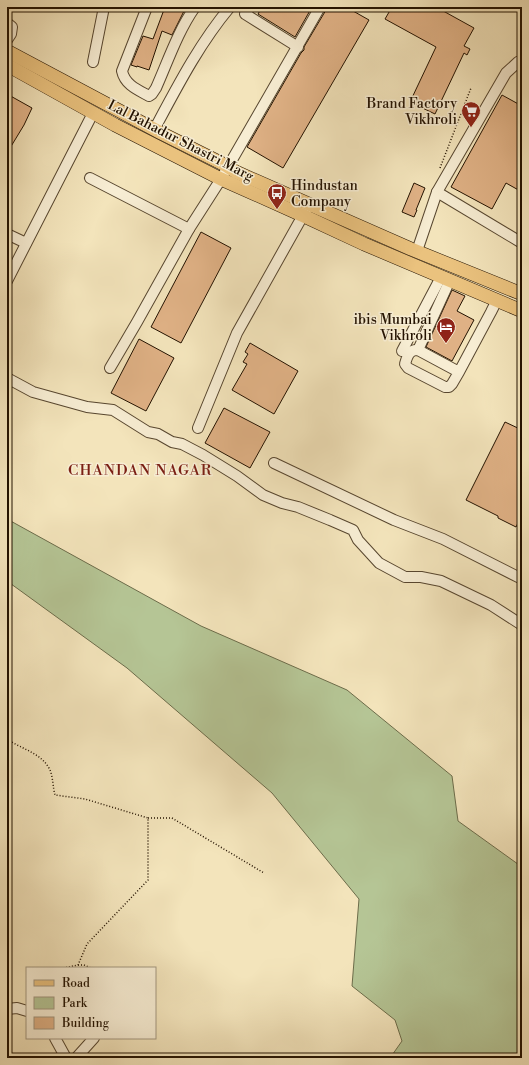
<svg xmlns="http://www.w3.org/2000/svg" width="529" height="1065" font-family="'Libre Bodoni',serif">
	<rect width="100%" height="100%" fill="#f3e4bb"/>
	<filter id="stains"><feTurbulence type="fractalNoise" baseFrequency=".005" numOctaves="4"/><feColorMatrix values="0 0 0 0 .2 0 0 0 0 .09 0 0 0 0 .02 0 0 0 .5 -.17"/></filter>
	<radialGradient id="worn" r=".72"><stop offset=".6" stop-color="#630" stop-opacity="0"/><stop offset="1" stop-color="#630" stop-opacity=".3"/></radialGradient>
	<!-- green -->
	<polygon fill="#b5c595" stroke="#6c6c4a" points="7,519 201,626 347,690 452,776 458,821 522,867 522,1058 390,1058 402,1041 395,1020 352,986 359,899 272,793 127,668 7,581"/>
	<!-- building -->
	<g fill="#dfb185" stroke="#231200">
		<polygon points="165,7 186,7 172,35 162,31 149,70 137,66 137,67 131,65 143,36 153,39"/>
		<polygon points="262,7 312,7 295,37 258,14"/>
		<polygon points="326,7 346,7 369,20 283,168 247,147 301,53 304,50 304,47 326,10"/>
		<polygon points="392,7 436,7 474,28 464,46 470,49 467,55 464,53 435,114 410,102 436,47 385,19"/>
		<polygon points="7,94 32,108 24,125 7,153"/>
		<polygon points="502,95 522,106 522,192 506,183 492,209 451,187"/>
		<polygon points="414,183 425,188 416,210 417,210 414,217 402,212"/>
		<polygon points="201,232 231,248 181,343 151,327"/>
		<polygon points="452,290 465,296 457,311 474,320 452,361 426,347"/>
		<polygon points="139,339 174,358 146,411 111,393"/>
		<polygon points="250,343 298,371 274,414 232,390 247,364 243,362 248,354 245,352"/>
		<polygon points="224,408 270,432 250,468 205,443"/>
		<polygon points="505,422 522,430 522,515 516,527 498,518 498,516 466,500"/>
	</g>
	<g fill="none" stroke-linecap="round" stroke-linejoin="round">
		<defs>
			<g id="minor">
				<path d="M 147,7 L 122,71 C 125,85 138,90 149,96 L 152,94 L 156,88 C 168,61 178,31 195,7"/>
				<polyline points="250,7 245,14 298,47"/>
				<polyline points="7,23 12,27 11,34 7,40"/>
				<polyline points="93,62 104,7"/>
				<path d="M 154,130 C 177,87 199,44 230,7"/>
				<polyline points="90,178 189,229"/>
				<polyline points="437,192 522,243"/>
				<polyline points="7,234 26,243"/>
				<polyline points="417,251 437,192 506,73 518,62 522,65"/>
				<polyline points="7,281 93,113"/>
				<polyline points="418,350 450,280"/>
				<polyline points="402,351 441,277"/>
				<polyline points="110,368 137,322 189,229 221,179 320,7"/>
				<path d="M 459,372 L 418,350 C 409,349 407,357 405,364 L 408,368 L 445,387 L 449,387 L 452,384 L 459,372 L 491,312 L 497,300"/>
				<polyline points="7,378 33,392 87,407 113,410 148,432 158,434 172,442 182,444 203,455 237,476 263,495 282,503 298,507 330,520 353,530 358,540 379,563 405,577 421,577 441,581 491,605 522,625"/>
				<polyline points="198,428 237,333 306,210"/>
				<polyline points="274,463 394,520 443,539 522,579"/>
				<polyline points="7,1009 17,1008 27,1011"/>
				<polyline points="55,1038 66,1058"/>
				<polyline points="76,1058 94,1038"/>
			</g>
			<g id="major">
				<polyline points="7,51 161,133 227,166 236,172 411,249 522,294"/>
				<polyline points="7,65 115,125 221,179 304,216 364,244 522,311"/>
			</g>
		</defs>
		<!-- minor casing -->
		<use href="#minor" stroke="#57462f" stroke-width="12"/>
		<!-- major casing -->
		<use href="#major" stroke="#231200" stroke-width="14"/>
		<!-- path -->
		<g stroke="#231200" stroke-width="1.5" stroke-dasharray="1 2" stroke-linecap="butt">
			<polyline points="440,168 471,88"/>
			<path d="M 7,739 C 21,749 42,753 50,770 C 53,777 53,788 55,795 L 85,799 L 148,818 L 148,880 L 87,944 L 78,965 L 64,968"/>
			<polyline points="148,818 172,818 264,873"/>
			<polyline points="78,965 84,965 91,968"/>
		</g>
		<!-- minor -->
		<use href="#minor" stroke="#f7edd3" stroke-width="10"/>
		<!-- major -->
		<use href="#major" stroke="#eac27e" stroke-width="13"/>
	</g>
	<!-- icons -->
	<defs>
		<symbol id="supermarket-pin" viewBox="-11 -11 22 30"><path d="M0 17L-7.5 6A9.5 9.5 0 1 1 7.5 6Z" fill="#8f2418" stroke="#f7edd3"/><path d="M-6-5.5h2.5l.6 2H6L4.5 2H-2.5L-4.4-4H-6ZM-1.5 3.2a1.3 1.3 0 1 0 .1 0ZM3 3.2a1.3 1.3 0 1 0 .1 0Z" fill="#fff"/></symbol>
		<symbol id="bus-pin" viewBox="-11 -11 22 30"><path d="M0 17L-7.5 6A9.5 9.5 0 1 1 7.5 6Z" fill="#8f2418" stroke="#f7edd3"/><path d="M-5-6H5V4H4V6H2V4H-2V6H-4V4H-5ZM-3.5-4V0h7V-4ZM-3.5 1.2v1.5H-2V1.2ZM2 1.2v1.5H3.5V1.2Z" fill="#fff"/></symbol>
		<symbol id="hotel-pin" viewBox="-11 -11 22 30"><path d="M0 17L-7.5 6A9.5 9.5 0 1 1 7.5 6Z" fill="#8f2418" stroke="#f7edd3"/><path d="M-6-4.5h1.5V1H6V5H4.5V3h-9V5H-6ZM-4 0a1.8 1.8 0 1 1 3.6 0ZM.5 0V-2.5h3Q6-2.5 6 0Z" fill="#fff"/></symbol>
	</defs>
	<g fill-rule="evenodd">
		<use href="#supermarket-pin" x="460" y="100" width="22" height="30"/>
		<use href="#bus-pin" x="266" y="182" width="22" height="30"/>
		<use href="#hotel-pin" x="435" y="316" width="22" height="30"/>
	</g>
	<g text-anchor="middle" stroke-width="3" stroke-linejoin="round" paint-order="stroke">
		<!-- poi labels -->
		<g font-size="14" fill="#231200" stroke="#f7edd3" text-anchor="end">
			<text x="457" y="108">Brand Factory<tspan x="457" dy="16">Vikhroli</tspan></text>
			<text x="291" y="190" text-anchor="start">Hindustan<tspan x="291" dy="16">Company</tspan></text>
			<text x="432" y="324">ibis Mumbai<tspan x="432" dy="16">Vikhroli</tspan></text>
		</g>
		<!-- street labels -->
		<g font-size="14" fill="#231200" stroke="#f7edd3">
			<text transform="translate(181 140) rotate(27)" y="5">Lal Bahadur Shastri Marg</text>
		</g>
		<!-- neighbourhood labels -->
		<g font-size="15" letter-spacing="1" fill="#7a1f14" stroke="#f7edd3">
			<text x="140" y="475">CHANDAN NAGAR</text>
		</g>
	</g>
	<!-- margin -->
	<rect width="529" height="1065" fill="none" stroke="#f3e4bb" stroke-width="24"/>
	<rect x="8" y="8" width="513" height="1049" fill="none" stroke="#231200" stroke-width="2"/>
	<rect x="12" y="12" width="505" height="1041" fill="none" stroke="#231200"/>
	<!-- legend -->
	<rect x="26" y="967" width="130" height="72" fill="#f7edd3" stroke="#a2957f"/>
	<rect x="34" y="980" width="20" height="6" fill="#eac27e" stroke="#a2957f"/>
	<text x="62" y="987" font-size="12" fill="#231200">Road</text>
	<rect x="34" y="997" width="20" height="12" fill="#b5c595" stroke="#a2957f"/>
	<text x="62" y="1007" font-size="12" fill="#231200">Park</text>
	<rect x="34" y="1017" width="20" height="12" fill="#dfb185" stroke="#a2957f"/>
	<text x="62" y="1027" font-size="12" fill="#231200">Building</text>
	<rect width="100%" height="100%" filter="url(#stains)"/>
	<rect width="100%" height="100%" fill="url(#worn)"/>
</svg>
